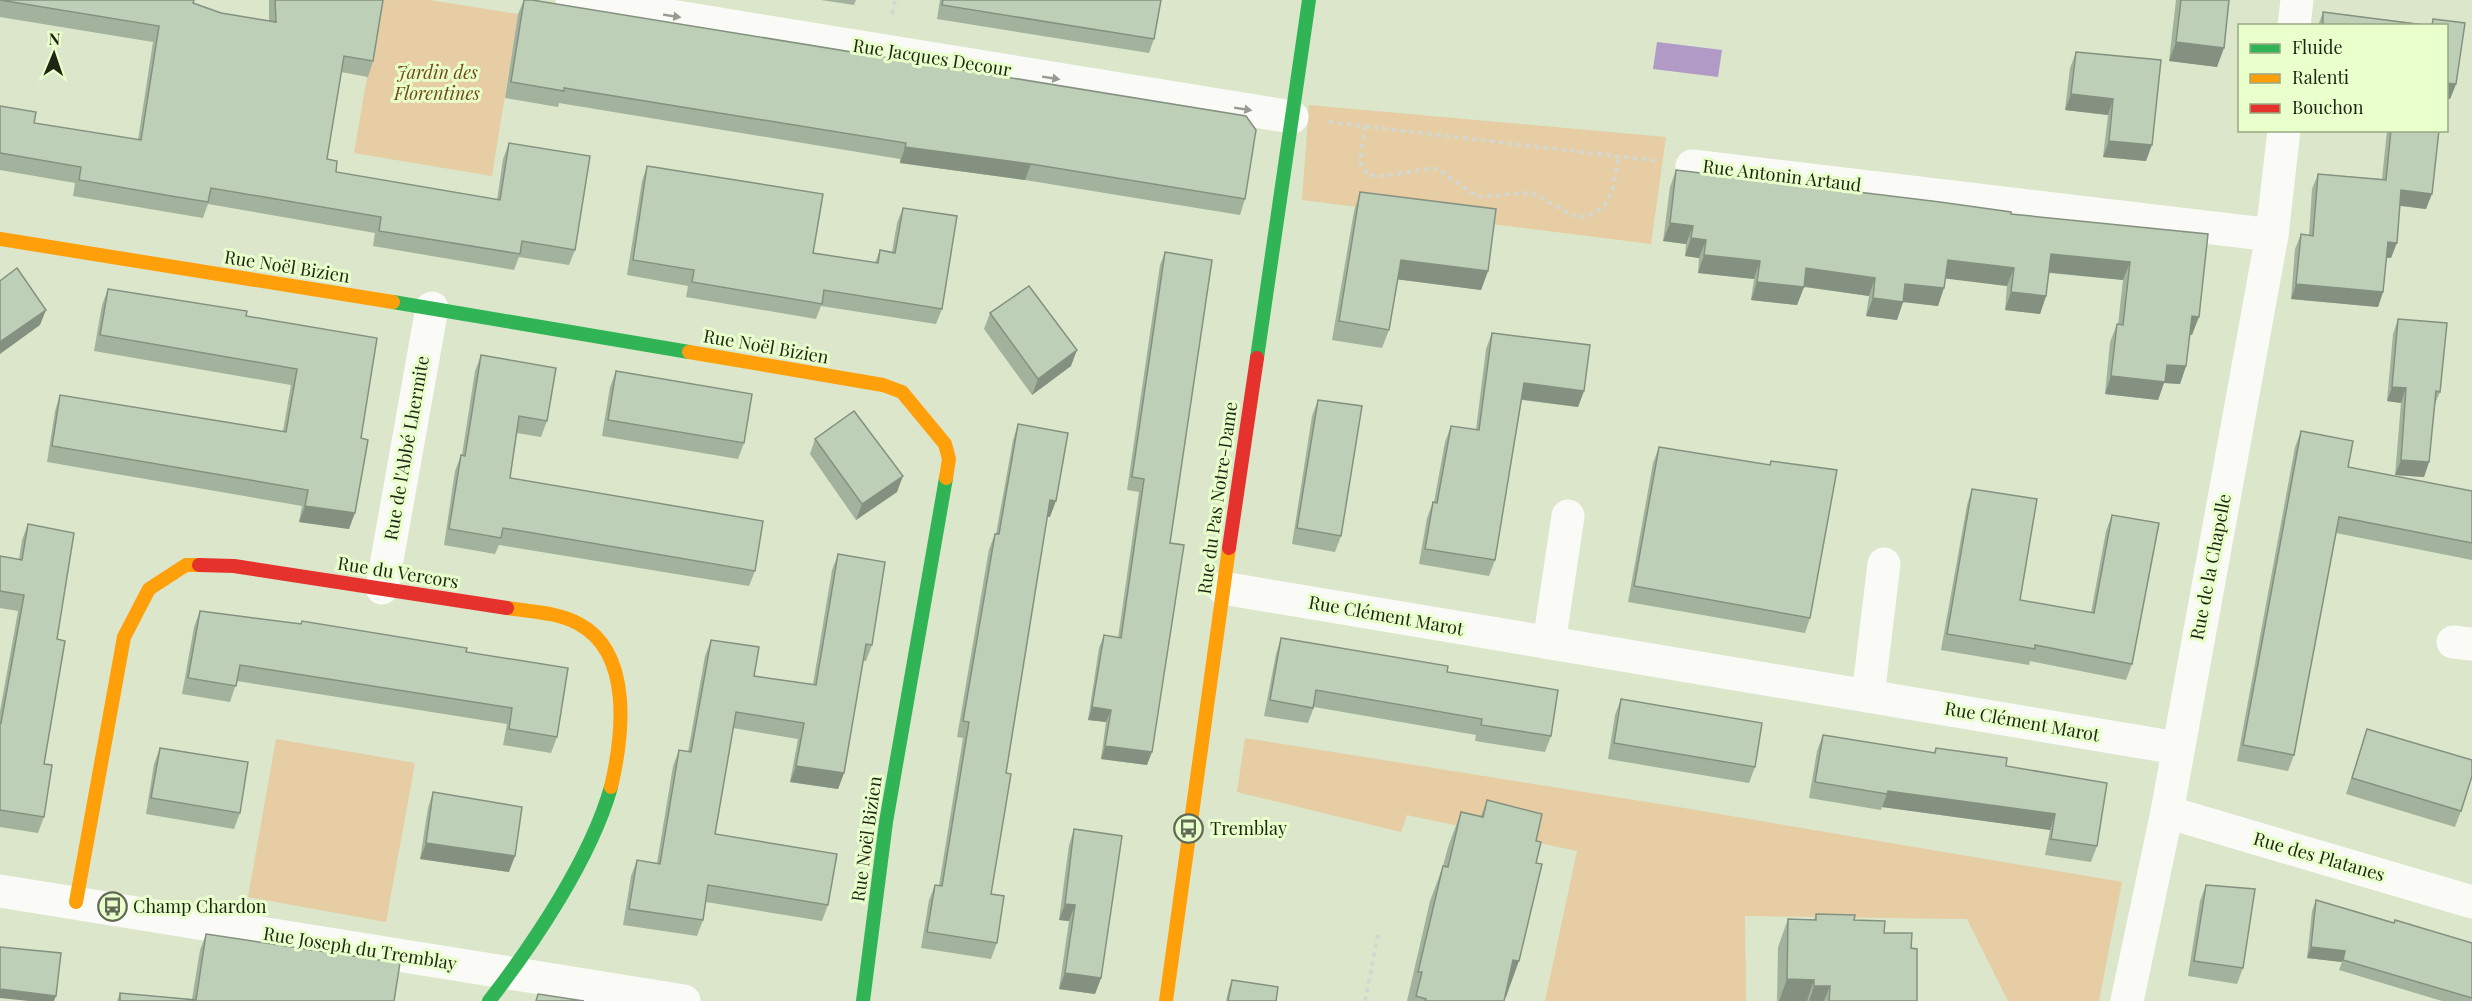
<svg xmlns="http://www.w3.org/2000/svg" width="2472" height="1001" font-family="'Playfair Display',serif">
	<rect width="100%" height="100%" fill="#dbe6cb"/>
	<!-- green -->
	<g fill="#e6cda3">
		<polygon points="380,0 429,0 518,14 492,176 354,153"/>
		<polygon points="1309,105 1666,137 1651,244 1302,200"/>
		<polygon points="1245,738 1672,806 2122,882 2099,1001 2008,1001 1967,919 1745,916 1746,1001 1545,1001 1577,851 1407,815 1401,832 1237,792"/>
		<polygon points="276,739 415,763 386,922 248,897"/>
	</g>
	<!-- water -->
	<polygon fill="#b29ac7" points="1657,42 1722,50 1718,77 1653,69"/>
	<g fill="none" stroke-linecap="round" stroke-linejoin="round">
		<!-- path -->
		<g stroke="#d3d7ce" stroke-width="4" stroke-dasharray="4.5 4.5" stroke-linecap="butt">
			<polyline points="892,14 895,0"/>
			<polyline points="1329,122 1658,161"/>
			<polyline points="1365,126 1360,162 1368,175 1386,176 1426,169 1437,169 1478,197 1525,193 1536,195 1572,215 1585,217 1604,207 1613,188 1619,156"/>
			<polyline points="1365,1001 1379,930"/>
		</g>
		<!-- street -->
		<g stroke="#fafbf7" stroke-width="33">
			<polyline points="572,0 1292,117"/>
			<polyline points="2294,26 2297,0"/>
			<polyline points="1692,166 2272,235"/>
			<polyline points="382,588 432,308"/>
			<polyline points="1223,588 2177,748"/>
			<polyline points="2453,642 2472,644"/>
			<polyline points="1549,643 1568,516"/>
			<polyline points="1868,696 1884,564"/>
			<polyline points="2167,812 2472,902"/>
			<polyline points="0,891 684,1001"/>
			<polyline points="2127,1001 2167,812 2272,235 2284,130"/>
		</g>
		<!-- fast -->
		<g stroke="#30b455" stroke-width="14">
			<polyline points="393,302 689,352"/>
			<polyline points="1257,358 1309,0"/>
			<path d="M 489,1001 C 534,943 591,858 611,787"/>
			<polyline points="863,1001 886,822 946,478"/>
		</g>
		<!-- slow -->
		<g stroke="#ff9f0a" stroke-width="14">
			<polyline points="0,239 393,302"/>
			<polyline points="689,352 883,385 902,392 945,444 949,459 946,478"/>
			<path d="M 507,608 C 531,612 558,612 579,624 C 633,653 623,736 611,787"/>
			<polyline points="76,902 124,637 149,589 186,565 199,565"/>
			<polyline points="1166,1001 1229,548"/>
		</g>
		<!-- jam -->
		<g stroke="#e5322d" stroke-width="14">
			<polyline points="1229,548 1257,358"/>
			<polyline points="199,565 234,566 507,608"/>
		</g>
	</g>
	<!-- wall -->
	<g fill="#a3b29d">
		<polygon points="0,0 193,3 221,13 269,21 269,0 383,0 373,61 368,77 341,72 327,159 336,172 497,200 503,159 509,143 575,250 569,265 519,257 514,270 373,246 375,233 208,204 203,218 73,196 75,183 0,170 0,106 34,123 138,140 153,42 0,17"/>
		<polygon points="524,0 1245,199 1240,215 1025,180 900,163 900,159 559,103 558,107 505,98 518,14"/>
		<polygon points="821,0 856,0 854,5"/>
		<polygon points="940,0 1161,0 1154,39 1149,53 937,19"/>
		<polygon points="2176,0 2229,0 2217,67 2169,61"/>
		<polygon points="2323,12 2431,25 2433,19 2465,23 2456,84 2450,99 2446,99 2446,26 2318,26"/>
		<polygon points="2076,52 2161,60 2146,161 2103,157 2108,115 2065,110 2070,68"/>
		<polygon points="2387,130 2439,130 2426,209 2400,206 2391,258 2386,258 2383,292 2378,307 2291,299 2295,249 2301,234 2309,235 2312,189 2318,174 2382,179"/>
		<polygon points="647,166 813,253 875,263 880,250 892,252 897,223 903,208 942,309 936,324 821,306 816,319 686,297 688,286 627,275 642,181"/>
		<polygon points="1676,170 2011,214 2208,234 2192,335 2190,334 2186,366 2180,384 2164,383 2158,400 2105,394 2110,342 2117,324 2118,325 2123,280 2049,273 2046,296 2040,314 2005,310 2007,286 1946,278 1938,306 1903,302 1897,320 1866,316 1869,296 1804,287 1797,305 1751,300 1754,279 1698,273 1699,258 1685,256 1686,244 1663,241 1670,187"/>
		<polygon points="1360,192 1488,271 1481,290 1398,279 1389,330 1382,348 1332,340 1354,211"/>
		<polygon points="1165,252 1170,543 1147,765 1101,759 1106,722 1088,720 1099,648 1104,635 1118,638 1139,492 1127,490 1160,265"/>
		<polygon points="108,289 246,316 361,438 349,529 299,522 302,506 47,462 55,411 60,395 283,431 291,385 94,351 102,305"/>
		<polygon points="990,313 1071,366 1032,395 984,329"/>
		<polygon points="2398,319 2440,392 2434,406 2429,462 2424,477 2395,475 2401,403 2387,401 2393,334"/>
		<polygon points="1492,333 1584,391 1578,407 1522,400 1495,560 1489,576 1419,564 1427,518 1433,502 1434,502 1445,442 1451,426 1476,430 1486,349"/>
		<polygon points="481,355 547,421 541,437 517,433 510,478 755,571 749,586 499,545 495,554 444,545 455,471 461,455 462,455 475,371"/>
		<polygon points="616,371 744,443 738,459 602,436 610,387"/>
		<polygon points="1318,400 1341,536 1335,552 1292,544 1312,416"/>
		<polygon points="1018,424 1050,517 1047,516 1006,773 991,894 997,943 991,959 921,948 929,900 935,885 939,885 963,738 957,737 989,549 995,534 996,534 1013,440"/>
		<polygon points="2301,431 2348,467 2472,491 2472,560 2336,533 2294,755 2288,771 2237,761 2295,447"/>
		<polygon points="815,439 897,492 856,520 810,454"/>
		<polygon points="1659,447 1769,465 1771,461 1810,618 1805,633 1628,602 1653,463"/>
		<polygon points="1972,489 2020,600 2091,613 2106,531 2112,515 2132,664 2126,680 2030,661 2029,665 1941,650 1967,505"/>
		<polygon points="28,524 57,639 44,764 44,817 38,833 0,827 0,711 18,611 0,608 0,556 19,559 22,540"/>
		<polygon points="838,554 872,645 866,661 863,661 844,773 838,789 790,782 798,739 733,728 715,834 828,905 822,921 706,902 703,920 697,936 623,925 631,876 637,860 657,863 673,766 679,750 688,752 705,656 711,640 754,676 813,684 832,570"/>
		<polygon points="200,611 301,624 302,621 466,652 557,737 551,753 503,745 507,724 237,681 230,702 182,694 194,627"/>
		<polygon points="1281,638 1447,672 1551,736 1545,752 1475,741 1476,735 1314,707 1308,723 1264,716 1276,654"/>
		<polygon points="1621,699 1755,767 1749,783 1608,759 1615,715"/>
		<polygon points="2367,729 2461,811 2455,827 2346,794"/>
		<polygon points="1823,735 1934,753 1936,748 2006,766 2097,846 2091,862 2045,855 2050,830 1882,807 1881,810 1809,798 1817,751"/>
		<polygon points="160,748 240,813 234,829 146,814 154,764"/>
		<polygon points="433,792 509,872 420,859 428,808"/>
		<polygon points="1487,800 1536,841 1506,997 1505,996 1504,1001 1407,1001 1430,901 1443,866 1448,847 1461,812 1481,816"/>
		<polygon points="1074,829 1101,978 1095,994 1059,989 1069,921 1059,920 1069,845"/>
		<polygon points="2206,885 2243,968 2237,984 2188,976 2200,901"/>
		<polygon points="2316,900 2394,923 2472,943 2472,1001 2442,1001 2339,970 2342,962 2307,958 2312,911"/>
		<polygon points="1816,914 1854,920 1884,933 1911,948 1917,1001 1777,1001 1778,947 1788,919 1814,920"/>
		<polygon points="206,934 394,1001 117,1001 120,993 192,999 200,950"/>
		<polygon points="1232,980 1276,1001 1226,1001 1229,988"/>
	</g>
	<!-- shaded-wall -->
	<g fill="#849180">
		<polygon points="2176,42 2224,48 2217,67 2169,61"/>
		<polygon points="2446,83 2456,84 2450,99 2446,99"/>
		<polygon points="2071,94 2113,99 2108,115 2065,110"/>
		<polygon points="2109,141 2152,145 2146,161 2103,157"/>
		<polygon points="905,147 1031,164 1025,180 900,163"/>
		<polygon points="2401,190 2432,194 2426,209 2396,205"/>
		<polygon points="1670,223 1693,226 1686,244 1663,241"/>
		<polygon points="1691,238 1706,240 1699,258 1685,256"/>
		<polygon points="2388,242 2397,243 2391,258 2382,257"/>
		<polygon points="2051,254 2130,262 2123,280 2045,272"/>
		<polygon points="1704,255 1760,261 1754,279 1698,273"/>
		<polygon points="1401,260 1488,271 1481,290 1394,279"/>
		<polygon points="1948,260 2014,268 2007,286 1941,278"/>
		<polygon points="1806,268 1875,278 1869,296 1800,286"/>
		<polygon points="1757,282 1804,287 1797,305 1751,300"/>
		<polygon points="1905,284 1944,288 1938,306 1903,302 1897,320 1866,316 1873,298"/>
		<polygon points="2296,284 2383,292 2378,307 2291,299"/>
		<polygon points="2011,292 2046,296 2040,314 2005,310"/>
		<polygon points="46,310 40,325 0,354 0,342"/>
		<polygon points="2192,316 2199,317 2192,335 2186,334"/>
		<polygon points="1077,350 1071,366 1032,395 1038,379"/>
		<polygon points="2167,365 2186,366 2180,384 2164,383 2158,400 2105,394 2111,376"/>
		<polygon points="1524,383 1584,391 1578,407 1519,399"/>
		<polygon points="2392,387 2406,388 2401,403 2387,401"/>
		<polygon points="2401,460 2429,462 2424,477 2395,475"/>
		<polygon points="903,476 897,492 856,520 862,504"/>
		<polygon points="1050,500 1056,501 1050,517 1044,516"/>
		<polygon points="305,506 355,513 349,529 299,522"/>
		<polygon points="1092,707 1111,710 1106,722 1088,720"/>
		<polygon points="1105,746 1152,752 1147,765 1101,759"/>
		<polygon points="796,766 844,773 838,789 790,782"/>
		<polygon points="1888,791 2055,814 2050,830 1882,807"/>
		<polygon points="426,843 515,856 509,872 420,859"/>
		<polygon points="1065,904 1075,905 1069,921 1059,920"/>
		<polygon points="2311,947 2345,951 2342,962 2307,958"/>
		<polygon points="1513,960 1519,961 1506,997 1500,996"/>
		<polygon points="1065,973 1101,978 1095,994 1059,989"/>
		<polygon points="1787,979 1814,980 1807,1001 1779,1001"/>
		<polygon points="1814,986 1830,986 1824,1001 1809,1001"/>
		<polygon points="0,989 56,996 54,1001 29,1001 0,998"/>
	</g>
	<!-- building -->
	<g fill="#bdcfb7" stroke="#849180" stroke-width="1.5">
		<polygon points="0,0 194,0 193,3 221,13 276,22 275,0 383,0 373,61 344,56 327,159 337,161 336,172 500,200 509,143 590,156 575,250 522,241 520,254 379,231 381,217 211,188 208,202 177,197 79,180 81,167 0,153 0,106 36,112 34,123 141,140 159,26"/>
		<polygon points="524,0 532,0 1246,116 1256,130 1245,199 1031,164 905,147 906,143 564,88 564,91 511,82"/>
		<polygon points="943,0 1161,0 1154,39 942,5"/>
		<polygon points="2181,0 2229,0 2224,48 2176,42"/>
		<polygon points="2323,12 2432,26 2323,26"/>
		<polygon points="2433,19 2465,23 2456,84 2446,83 2446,26 2432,26"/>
		<polygon points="2076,52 2161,60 2152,145 2109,141 2113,99 2071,94"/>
		<polygon points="2391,130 2439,130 2432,194 2401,190 2397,243 2388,242 2383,292 2296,284 2301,234 2313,236 2318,174 2386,180"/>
		<polygon points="647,166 823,194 813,253 878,263 880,250 895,253 903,208 957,216 942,309 824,290 822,304 692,282 694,270 633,260"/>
		<polygon points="1676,170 1940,202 2011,212 2011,214 2208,234 2199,317 2192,316 2186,366 2167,365 2165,382 2111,376 2117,324 2123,325 2130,262 2051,254 2046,296 2011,292 2014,268 1948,260 1944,288 1905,284 1903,302 1873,298 1875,278 1806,268 1804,287 1757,282 1760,261 1704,255 1706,240 1691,238 1693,226 1670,223"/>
		<polygon points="1360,192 1496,209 1488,271 1401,260 1389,330 1339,321"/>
		<polygon points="1165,252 1212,260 1170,543 1184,545 1152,752 1105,746 1111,710 1092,707 1104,635 1121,638 1144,479 1132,477"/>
		<polygon points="17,268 46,310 0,342 0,281"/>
		<polygon points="1029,286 1077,350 1038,379 990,313"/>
		<polygon points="108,289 247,311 246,316 377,338 361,438 368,440 355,513 305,506 308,490 52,446 60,395 286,432 297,369 100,335"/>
		<polygon points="2398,319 2447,323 2440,392 2436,391 2429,462 2401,460 2406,388 2392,387"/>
		<polygon points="1492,333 1590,345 1584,391 1524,383 1495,560 1425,549 1433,502 1437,503 1451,426 1479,430"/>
		<polygon points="481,355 556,368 547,421 519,416 510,478 763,521 755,571 503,528 501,538 449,529 461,455 465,456"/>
		<polygon points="616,371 752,394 744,443 608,420"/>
		<polygon points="1318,400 1362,406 1341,536 1297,528"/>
		<polygon points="854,411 903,476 862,504 815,439"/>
		<polygon points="1018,424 1068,433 1056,501 1050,500 1006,773 1011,774 991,894 1004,896 997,943 927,932 935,885 942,886 969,722 963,721 995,534 999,534"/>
		<polygon points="2301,431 2353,441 2348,467 2472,491 2472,543 2339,517 2294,755 2243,745"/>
		<polygon points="1659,447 1770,465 1771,461 1837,470 1810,618 1634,586"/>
		<polygon points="1972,489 2037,499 2020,600 2094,613 2112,515 2159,523 2132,664 2035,645 2035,649 1947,634"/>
		<polygon points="28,524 74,533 57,639 65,641 44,764 52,765 44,817 0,810 0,723 1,723 24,595 0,591 0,556 22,560"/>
		<polygon points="838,554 885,562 872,645 866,644 844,773 796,766 804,723 736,712 715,834 837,854 828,905 708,885 703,920 629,909 637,860 660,864 679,750 691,752 711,640 759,647 754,676 816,685"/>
		<polygon points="200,611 301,624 302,621 467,648 466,652 568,668 557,737 509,729 512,708 240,665 236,686 188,678"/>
		<polygon points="1281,638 1448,666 1447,672 1558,690 1551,736 1481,725 1482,719 1316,690 1313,708 1270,700"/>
		<polygon points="1621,699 1762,723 1755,767 1614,743"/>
		<polygon points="2367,729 2472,760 2472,776 2461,811 2352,778"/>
		<polygon points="1823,735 1935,753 1936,748 2007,758 2006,766 2107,783 2097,846 2051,839 2055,814 1888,791 1887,794 1815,782"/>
		<polygon points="160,748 248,762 240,813 151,798"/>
		<polygon points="433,792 522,807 515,856 426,843"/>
		<polygon points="1487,800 1542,814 1536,841 1541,842 1536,863 1542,864 1519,961 1513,960 1504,1001 1425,1001 1426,999 1416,996 1422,972 1418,972 1443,866 1448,867 1461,812 1483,817"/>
		<polygon points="1074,829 1122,836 1101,978 1065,973 1075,905 1065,904"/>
		<polygon points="2206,885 2255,889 2243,968 2194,961"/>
		<polygon points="2316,900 2394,923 2395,920 2472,943 2472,998 2343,960 2345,951 2311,947"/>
		<polygon points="1816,914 1855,915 1854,920 1885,921 1884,933 1912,933 1911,948 1917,949 1917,1001 1829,1001 1830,986 1814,986 1814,980 1787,979 1788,919 1816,920"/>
		<polygon points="206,934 400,963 394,1001 120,1001 120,993 196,1000"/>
		<polygon points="0,947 61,953 56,996 0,989"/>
		<polygon points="1232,980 1278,987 1276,1001 1228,1001"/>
		<polygon points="538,994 584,1001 536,1001"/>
	</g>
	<!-- one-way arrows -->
	<defs><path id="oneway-solid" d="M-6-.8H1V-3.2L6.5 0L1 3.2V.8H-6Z" transform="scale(1.5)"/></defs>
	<g fill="#979b90">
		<use href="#oneway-solid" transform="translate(672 16) rotate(9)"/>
		<use href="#oneway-solid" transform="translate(1051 78) rotate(9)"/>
		<use href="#oneway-solid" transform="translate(1243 109) rotate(9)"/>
	</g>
	<!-- icons -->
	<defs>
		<symbol id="bus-ring" viewBox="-11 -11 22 22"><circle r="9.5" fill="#e9ffcc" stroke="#606953" stroke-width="1.5"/><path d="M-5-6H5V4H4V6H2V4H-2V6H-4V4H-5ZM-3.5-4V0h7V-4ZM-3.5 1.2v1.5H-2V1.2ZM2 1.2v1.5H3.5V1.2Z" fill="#606953"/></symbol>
	</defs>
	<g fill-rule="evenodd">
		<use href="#bus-ring" x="1172" y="812" width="33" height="33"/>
		<use href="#bus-ring" x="96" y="890" width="33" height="33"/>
	</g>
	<g text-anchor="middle" stroke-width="6" stroke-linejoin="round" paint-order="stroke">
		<!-- street labels -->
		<g font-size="18" fill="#1e2613" stroke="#e9ffcc">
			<text transform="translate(932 58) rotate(9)" y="6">Rue Jacques Decour</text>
			<text transform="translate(1782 176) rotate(7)" y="6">Rue Antonin Artaud</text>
			<text transform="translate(287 267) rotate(9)" y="6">Rue Noël Bizien</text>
			<text transform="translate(766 347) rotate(10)" y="6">Rue Noël Bizien</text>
			<text transform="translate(407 448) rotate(-80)" y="6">Rue de l'Abbé Lhermite</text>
			<text transform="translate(1218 498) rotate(-82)" y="6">Rue du Pas Notre-Dame</text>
			<text transform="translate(2211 567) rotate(-79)" y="6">Rue de la Chapelle</text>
			<text transform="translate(398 573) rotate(9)" y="6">Rue du Vercors</text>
			<text transform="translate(1386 616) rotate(10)" y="6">Rue Clément Marot</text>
			<text transform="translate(2022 722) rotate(10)" y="6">Rue Clément Marot</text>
			<text transform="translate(867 839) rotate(-82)" y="6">Rue Noël Bizien</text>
			<text transform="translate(2319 857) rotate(16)" y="6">Rue des Platanes</text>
			<text transform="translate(360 949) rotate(9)" y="6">Rue Joseph du Tremblay</text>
		</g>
		<!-- park labels -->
		<g font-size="18" font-style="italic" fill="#724711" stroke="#e9ffcc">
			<text x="437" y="79">Jardin des<tspan x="437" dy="21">Florentines</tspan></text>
		</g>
		<!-- poi labels -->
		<g font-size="18" fill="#1e2613" stroke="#e9ffcc" text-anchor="start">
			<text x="1210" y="835">Tremblay</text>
			<text x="133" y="913">Champ Chardon</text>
		</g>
	</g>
	<!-- legend -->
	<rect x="2238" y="24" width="210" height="108" fill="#e9ffcc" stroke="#98a882" stroke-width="1.5"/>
	<rect x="2250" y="44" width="30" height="9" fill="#30b455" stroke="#98a882" stroke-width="1.5"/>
	<text x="2292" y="54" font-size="18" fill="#1e2613">Fluide</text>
	<rect x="2250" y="74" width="30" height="9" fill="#ff9f0a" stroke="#98a882" stroke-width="1.5"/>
	<text x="2292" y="84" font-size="18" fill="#1e2613">Ralenti</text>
	<rect x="2250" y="104" width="30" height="9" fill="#e5322d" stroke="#98a882" stroke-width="1.5"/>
	<text x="2292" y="114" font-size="18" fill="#1e2613">Bouchon</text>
	<!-- north arrow -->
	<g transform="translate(54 54) rotate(2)" stroke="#e9ffcc" stroke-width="4.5" paint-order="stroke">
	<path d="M0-4.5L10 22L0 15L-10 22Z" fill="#1e2613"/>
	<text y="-9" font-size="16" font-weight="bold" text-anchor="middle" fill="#1e2613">N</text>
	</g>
</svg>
